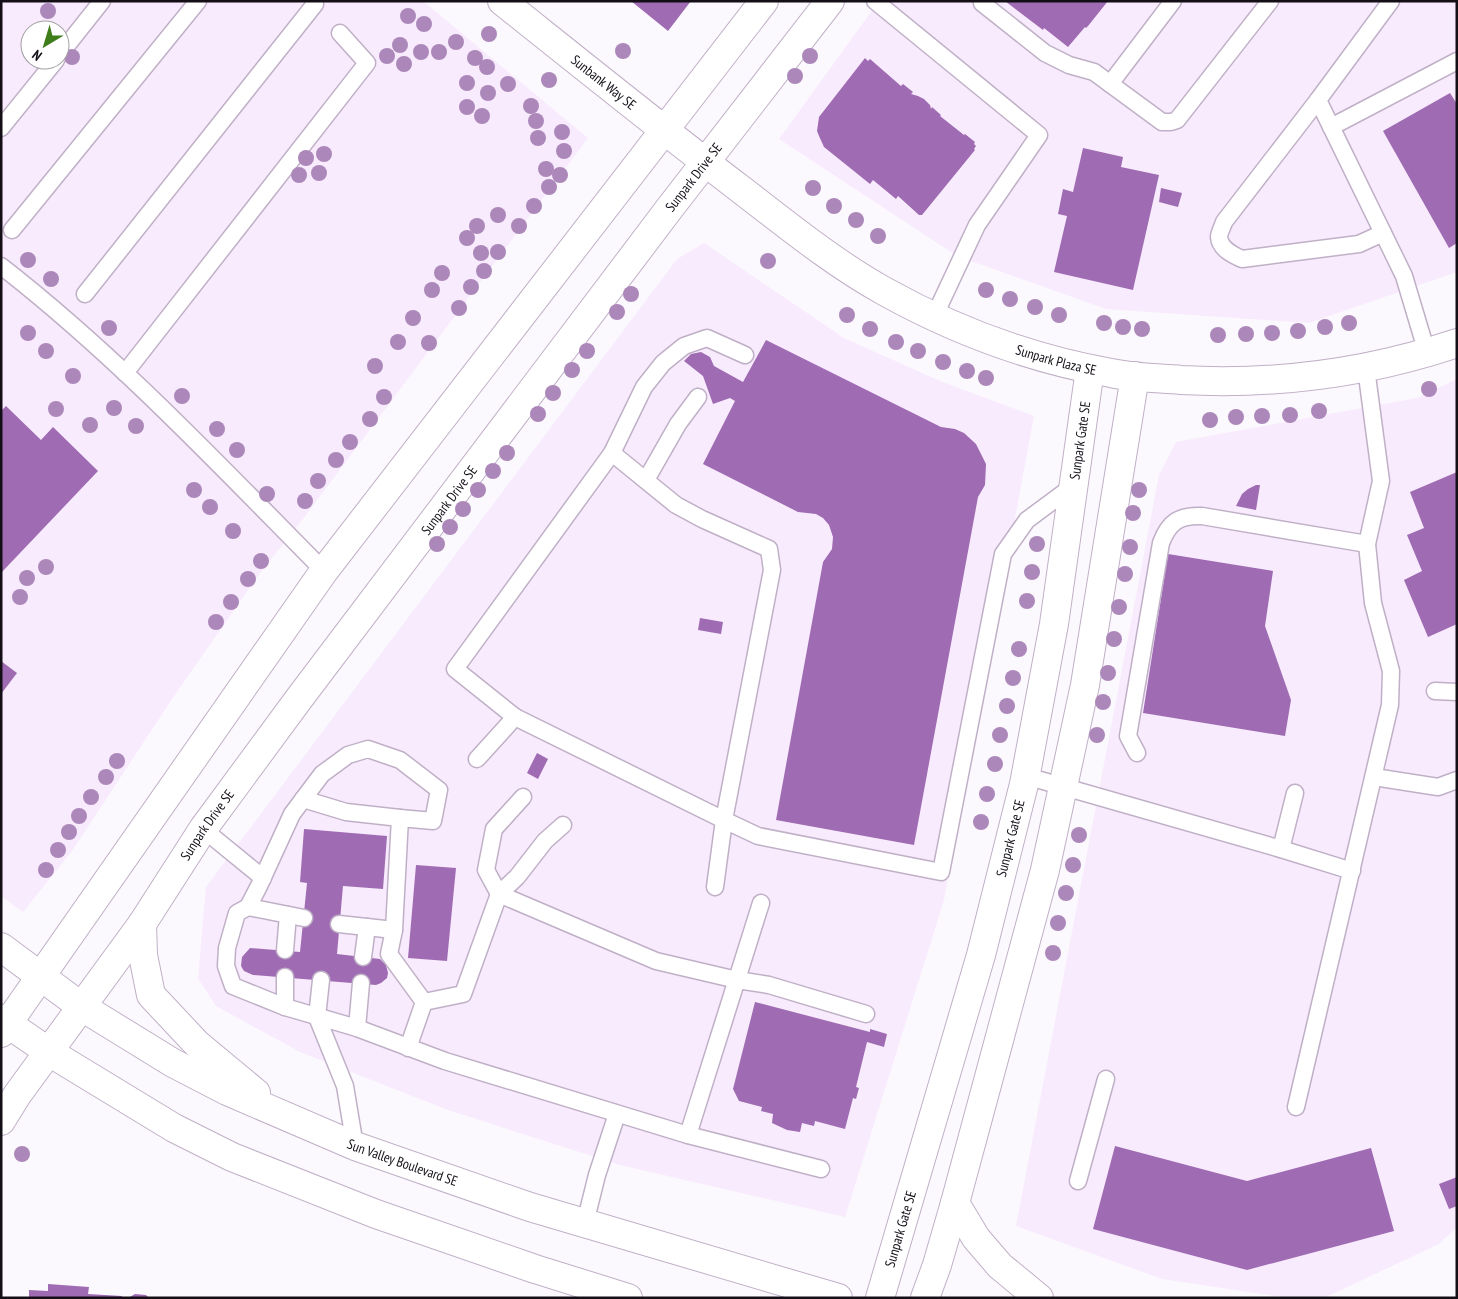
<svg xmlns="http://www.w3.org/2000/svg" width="1458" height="1299" font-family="'PT Sans Narrow',sans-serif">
	<rect width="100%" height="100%" fill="#fcf9fe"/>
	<!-- built -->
	<g fill="#f8ebfd" fill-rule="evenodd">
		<path d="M 1,1 L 423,1 L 588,138 L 306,515 L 258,576 L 174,696 L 72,851 L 23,912 L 1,896 ZM 30,30 L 60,30 L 60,60 L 30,60 Z"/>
		<polygon points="879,1 1457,1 1457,272 1309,323 1106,309 957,256 779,139"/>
		<polygon points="704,243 844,338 940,381 1034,416 944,900 845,1217 620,1165 448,1110 300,1052 216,1006 198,978 206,887 677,259"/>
		<polygon points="1457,379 1457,1227 1439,1244 1324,1298 1288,1298 1162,1279 1016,1226 1159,475 1176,442 1417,398"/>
	</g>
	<!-- building -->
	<g fill="#9f6bb2">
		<polygon points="631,1 691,1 668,31"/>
		<polygon points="1005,1 1108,1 1088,26 1086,28 1085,27 1068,47 1044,28 1043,30"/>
		<polygon points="865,58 868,61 870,59 901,86 903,84 913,92 911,94 918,96 924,99 930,105 931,109 932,107 941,115 940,116 964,135 965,134 975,142 974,144 976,146 974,149 975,150 922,215 919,215 898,196 896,199 873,180 870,184 824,147 819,136 817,131 819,117"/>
		<polygon points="1450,93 1457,104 1457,243 1449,248 1383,131"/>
		<polygon points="1083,148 1123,157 1121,167 1159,175 1133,290 1054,272 1067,216 1058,214 1063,189 1073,192"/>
		<polygon points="1161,188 1182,193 1178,207 1159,202"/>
		<polygon points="766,340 941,427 955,429 964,433 976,444 986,464 985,485 978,497 914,845 776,820 823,562 832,549 833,537 829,525 823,518 816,514 798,512 703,464 735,401 730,398 713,404 703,376 684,361 691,354 701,352 710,357 714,366 743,382"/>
		<polygon points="6,406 41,440 53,427 98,471 1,573 1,411"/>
		<polygon points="1457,472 1457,624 1428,637 1404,580 1422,571 1407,535 1424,528 1410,492"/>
		<polygon points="1256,485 1260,485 1256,510 1236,506 1242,494 1248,489"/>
		<polygon points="1168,554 1273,571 1265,626 1291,700 1285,736 1143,713"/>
		<polygon points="700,618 723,622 721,634 698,630"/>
		<polygon points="1,661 17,673 1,694"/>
		<polygon points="537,753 548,759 538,779 527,773"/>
		<polygon points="304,829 387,836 383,889 343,886 337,954 380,959 386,965 388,973 387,978 381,983 376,985 253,975 244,971 241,966 242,957 250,948 300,952 307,883 300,882"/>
		<polygon points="416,865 456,868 447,961 408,958"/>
		<polygon points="755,1002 870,1032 870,1029 887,1034 884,1047 867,1042 856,1087 859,1088 856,1099 853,1098 845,1129 815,1121 814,1126 802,1123 800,1132 787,1130 772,1123 773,1114 761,1111 762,1107 739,1101 733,1089"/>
		<polygon points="1115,1146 1247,1181 1371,1148 1394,1231 1247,1270 1093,1229"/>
		<polygon points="1457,1177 1457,1206 1449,1209 1439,1184"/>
		<polygon points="48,1284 89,1287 88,1294 122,1296 122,1298 29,1298 29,1290 48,1291"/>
		<polygon points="135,1294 146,1295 149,1298 128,1298"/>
	</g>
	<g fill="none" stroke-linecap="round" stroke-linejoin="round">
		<defs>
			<g id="service">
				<polyline points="875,1 1039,135 977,225 934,317"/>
				<polyline points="1391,1 1318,100 1404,276 1427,353"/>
				<polyline points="982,3 1045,53 1069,65 1094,72 1162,122 1171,122 1177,120 1270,1"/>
				<polyline points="60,54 102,1"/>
				<polyline points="1110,84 1173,1"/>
				<path d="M 1318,100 L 1224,222 C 1223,226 1219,233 1219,237 C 1220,249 1233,255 1242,259 L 1359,244 L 1383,233"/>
				<polyline points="1331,127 1457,61"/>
				<polyline points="1,128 56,60"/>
				<polyline points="12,230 198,1"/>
				<path d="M 1,266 C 118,357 220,466 324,571"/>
				<polyline points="85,294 315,4"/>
				<polyline points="125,373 367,63 340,33"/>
				<polyline points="612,453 676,505 702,519 769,549 772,570 724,820 758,836 941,872 1003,554 1027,520 1073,486"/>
				<polyline points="646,480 678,424 698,397"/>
				<polyline points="1435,691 1457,692"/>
				<polyline points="515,717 455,669 612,453 644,387 663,363 684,346 707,338 745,355"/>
				<path d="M 1137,753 L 1128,736 L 1161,543 C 1169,522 1179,515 1202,516 L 1367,544"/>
				<polyline points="477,759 515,717 724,820 715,887"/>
				<polyline points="1026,776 1281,849 1352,871"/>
				<polyline points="1374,777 1438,787 1457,780"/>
				<polyline points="523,797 494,829 486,870 499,894 656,961 737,980 769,985 866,1014"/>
				<polyline points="303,799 346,812 400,818"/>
				<polyline points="203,829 263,878"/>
				<polyline points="1281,849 1295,793"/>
				<polyline points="248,907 304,918"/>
				<polyline points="339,924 394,930"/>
				<polyline points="285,950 288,915"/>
				<polyline points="363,957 367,927"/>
				<polyline points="321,980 317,1017 345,1086 355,1146"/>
				<polyline points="424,1002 463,994 499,894 517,877 545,841 563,825"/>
				<polyline points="285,1007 285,977"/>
				<polyline points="357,1028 361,983"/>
				<polyline points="408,1048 424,1002 389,954 394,930 400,818 433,821 439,790 400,760 368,749 348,755 322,774 292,814 259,886 248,907 237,913 227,948 226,966 233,986 285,1007 357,1028 445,1061 688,1135 761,903"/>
				<polyline points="1296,1107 1390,705 1391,671 1373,603 1367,544 1381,481 1366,368"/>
				<polyline points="688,1135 821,1169"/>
				<polyline points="1078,1181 1106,1079"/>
				<polyline points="585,1223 597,1175 617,1114"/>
			</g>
			<g id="minor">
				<path id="s1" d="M 502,1 C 581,64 659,127 739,188 C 786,224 832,262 884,291 C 954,330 1032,359 1111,373 C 1134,378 1158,378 1181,380 C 1274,385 1368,373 1457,343"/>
				<path id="s2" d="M 880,1298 L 981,955 L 1024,784 L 1054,624 L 1090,369"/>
				<polyline points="925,1298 937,1265 955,1203 1045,870 1085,685 1135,376"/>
			</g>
			<g id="tertiary">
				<polyline points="1,1033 324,571 764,1"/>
				<path id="s3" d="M 1,1121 L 17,1095 L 142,924 L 203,829 L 298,700 L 669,209 L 830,1"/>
			</g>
			<g id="secondary">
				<polyline points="142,924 143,955 151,995 197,1044 256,1093"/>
				<path id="s4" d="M 1,947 L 82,1007 L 173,1063 L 227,1091 L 355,1146 L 530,1207 L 838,1298"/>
				<polyline points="1,1019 49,1052 174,1128 232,1157 376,1214 535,1269 628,1298"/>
				<polyline points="955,1203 976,1238 1000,1266 1039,1298"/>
			</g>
		</defs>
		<!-- service casing -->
		<use href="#service" stroke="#c0b0c7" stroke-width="19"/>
		<!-- minor casing -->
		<use href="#minor" stroke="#c0b0c7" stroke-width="30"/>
		<!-- tertiary casing -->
		<use href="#tertiary" stroke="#c0b0c7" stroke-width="30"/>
		<!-- secondary casing -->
		<use href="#secondary" stroke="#c0b0c7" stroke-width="30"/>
		<!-- service -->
		<use href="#service" stroke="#fff" stroke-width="16"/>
		<!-- minor -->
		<use href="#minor" stroke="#fff" stroke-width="28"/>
		<!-- tertiary -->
		<use href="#tertiary" stroke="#fff" stroke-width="28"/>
		<!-- secondary -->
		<use href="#secondary" stroke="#fff" stroke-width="28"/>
	</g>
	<!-- trees -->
	<g fill="#ac87b9">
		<circle cx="48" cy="11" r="8"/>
		<circle cx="408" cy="16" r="8"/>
		<circle cx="424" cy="24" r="8"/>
		<circle cx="489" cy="34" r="8"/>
		<circle cx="456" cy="42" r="8"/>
		<circle cx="400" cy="45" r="8"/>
		<circle cx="623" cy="51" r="8"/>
		<circle cx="421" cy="52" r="8"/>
		<circle cx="439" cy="52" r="8"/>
		<circle cx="387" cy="56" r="8"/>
		<circle cx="810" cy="56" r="8"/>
		<circle cx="72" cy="57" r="8"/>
		<circle cx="475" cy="58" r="8"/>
		<circle cx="404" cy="64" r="8"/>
		<circle cx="487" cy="67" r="8"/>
		<circle cx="795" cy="76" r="8"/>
		<circle cx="549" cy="80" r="8"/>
		<circle cx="467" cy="83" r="8"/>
		<circle cx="508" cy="84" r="8"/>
		<circle cx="488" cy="93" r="8"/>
		<circle cx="531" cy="106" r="8"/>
		<circle cx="467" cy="107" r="8"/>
		<circle cx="482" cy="116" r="8"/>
		<circle cx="536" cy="121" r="8"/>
		<circle cx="562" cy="132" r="8"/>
		<circle cx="538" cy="138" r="8"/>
		<circle cx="564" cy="151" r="8"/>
		<circle cx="324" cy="154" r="8"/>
		<circle cx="306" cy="158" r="8"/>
		<circle cx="546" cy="169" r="8"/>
		<circle cx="319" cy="173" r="8"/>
		<circle cx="299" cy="175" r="8"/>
		<circle cx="560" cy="175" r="8"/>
		<circle cx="549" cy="187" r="8"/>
		<circle cx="813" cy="188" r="8"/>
		<circle cx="534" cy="206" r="8"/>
		<circle cx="834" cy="206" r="8"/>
		<circle cx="498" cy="215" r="8"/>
		<circle cx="856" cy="220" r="8"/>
		<circle cx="477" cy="226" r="8"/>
		<circle cx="519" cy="226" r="8"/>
		<circle cx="878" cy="236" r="8"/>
		<circle cx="467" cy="238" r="8"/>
		<circle cx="498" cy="252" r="8"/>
		<circle cx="481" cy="253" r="8"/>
		<circle cx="28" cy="260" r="8"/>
		<circle cx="768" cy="261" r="8"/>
		<circle cx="484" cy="271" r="8"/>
		<circle cx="442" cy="273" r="8"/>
		<circle cx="51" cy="279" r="8"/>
		<circle cx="471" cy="287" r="8"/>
		<circle cx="432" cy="290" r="8"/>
		<circle cx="986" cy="290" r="8"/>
		<circle cx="631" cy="294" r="8"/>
		<circle cx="1010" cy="299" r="8"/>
		<circle cx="1035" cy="307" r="8"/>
		<circle cx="459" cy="308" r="8"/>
		<circle cx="617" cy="312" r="8"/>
		<circle cx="847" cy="315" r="8"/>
		<circle cx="1059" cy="315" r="8"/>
		<circle cx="413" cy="318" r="8"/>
		<circle cx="1104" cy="323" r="8"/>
		<circle cx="1349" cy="323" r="8"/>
		<circle cx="1123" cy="327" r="8"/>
		<circle cx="1325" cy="327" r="8"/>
		<circle cx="109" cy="328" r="8"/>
		<circle cx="870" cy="329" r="8"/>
		<circle cx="1142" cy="329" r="8"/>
		<circle cx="1298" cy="331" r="8"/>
		<circle cx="28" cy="333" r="8"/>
		<circle cx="1272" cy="333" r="8"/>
		<circle cx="1246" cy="334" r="8"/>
		<circle cx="1218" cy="335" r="8"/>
		<circle cx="398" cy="342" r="8"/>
		<circle cx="896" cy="342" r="8"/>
		<circle cx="429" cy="343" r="8"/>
		<circle cx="46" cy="351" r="8"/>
		<circle cx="587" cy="351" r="8"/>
		<circle cx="918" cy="351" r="8"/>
		<circle cx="943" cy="362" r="8"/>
		<circle cx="375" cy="366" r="8"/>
		<circle cx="572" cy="370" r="8"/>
		<circle cx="967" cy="371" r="8"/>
		<circle cx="73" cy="376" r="8"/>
		<circle cx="986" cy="378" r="8"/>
		<circle cx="1429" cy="389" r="8"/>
		<circle cx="553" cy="393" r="8"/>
		<circle cx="182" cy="396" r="8"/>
		<circle cx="384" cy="397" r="8"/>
		<circle cx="114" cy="408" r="8"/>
		<circle cx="56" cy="409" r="8"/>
		<circle cx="1319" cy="411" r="8"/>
		<circle cx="538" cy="414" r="8"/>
		<circle cx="1290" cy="415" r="8"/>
		<circle cx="1262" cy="416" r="8"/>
		<circle cx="1236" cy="417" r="8"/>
		<circle cx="370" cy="419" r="8"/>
		<circle cx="1210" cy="420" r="8"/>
		<circle cx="90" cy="425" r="8"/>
		<circle cx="136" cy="426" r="8"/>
		<circle cx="217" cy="429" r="8"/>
		<circle cx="350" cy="442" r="8"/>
		<circle cx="237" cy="450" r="8"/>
		<circle cx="507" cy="453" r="8"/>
		<circle cx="336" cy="460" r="8"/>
		<circle cx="493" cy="471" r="8"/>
		<circle cx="318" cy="481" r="8"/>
		<circle cx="194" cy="490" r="8"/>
		<circle cx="478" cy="490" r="8"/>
		<circle cx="1139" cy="490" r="8"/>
		<circle cx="267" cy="494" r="8"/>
		<circle cx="305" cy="501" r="8"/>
		<circle cx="210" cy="507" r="8"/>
		<circle cx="463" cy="509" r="8"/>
		<circle cx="1133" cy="513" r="8"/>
		<circle cx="450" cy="527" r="8"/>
		<circle cx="233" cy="531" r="8"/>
		<circle cx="437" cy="544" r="8"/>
		<circle cx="1037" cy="544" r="8"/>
		<circle cx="1130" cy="547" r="8"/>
		<circle cx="261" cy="561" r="8"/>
		<circle cx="46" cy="567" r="8"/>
		<circle cx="1032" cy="572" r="8"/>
		<circle cx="1125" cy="574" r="8"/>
		<circle cx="27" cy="578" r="8"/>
		<circle cx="248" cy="579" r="8"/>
		<circle cx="20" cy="597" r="8"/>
		<circle cx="1027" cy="601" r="8"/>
		<circle cx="231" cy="602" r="8"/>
		<circle cx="1119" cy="607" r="8"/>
		<circle cx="216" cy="622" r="8"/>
		<circle cx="1114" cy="639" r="8"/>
		<circle cx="1019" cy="649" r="8"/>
		<circle cx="1108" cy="673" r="8"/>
		<circle cx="1013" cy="678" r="8"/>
		<circle cx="1103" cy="702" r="8"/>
		<circle cx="1007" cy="706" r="8"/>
		<circle cx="1000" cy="735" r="8"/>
		<circle cx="1097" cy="735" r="8"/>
		<circle cx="117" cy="761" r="8"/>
		<circle cx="995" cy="764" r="8"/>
		<circle cx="106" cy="777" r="8"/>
		<circle cx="987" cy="794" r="8"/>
		<circle cx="91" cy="797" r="8"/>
		<circle cx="79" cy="816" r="8"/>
		<circle cx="981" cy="822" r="8"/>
		<circle cx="69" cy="832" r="8"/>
		<circle cx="1079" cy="835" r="8"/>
		<circle cx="58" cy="850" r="8"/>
		<circle cx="1073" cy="865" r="8"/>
		<circle cx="46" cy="870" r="8"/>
		<circle cx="1066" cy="893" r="8"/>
		<circle cx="1058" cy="923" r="8"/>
		<circle cx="1053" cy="953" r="8"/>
		<circle cx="22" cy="1154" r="8"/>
	</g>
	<g text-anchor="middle" stroke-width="5" stroke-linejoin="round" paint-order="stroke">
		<!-- street labels -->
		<g font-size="14" fill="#140f17" stroke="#fff">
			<text dy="5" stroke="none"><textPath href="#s1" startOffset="130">Sunbank Way SE</textPath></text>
			<text dy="5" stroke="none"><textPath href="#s3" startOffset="1171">Sunpark Drive SE</textPath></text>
			<text dy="5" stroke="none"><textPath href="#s1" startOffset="666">Sunpark Plaza SE</textPath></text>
			<text dy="5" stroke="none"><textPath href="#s2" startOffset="882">Sunpark Gate SE</textPath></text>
			<text dy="5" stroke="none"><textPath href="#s3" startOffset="766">Sunpark Drive SE</textPath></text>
			<text dy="5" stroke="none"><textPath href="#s3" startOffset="361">Sunpark Drive SE</textPath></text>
			<text dy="5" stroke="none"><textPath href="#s2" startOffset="478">Sunpark Gate SE</textPath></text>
			<text dy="5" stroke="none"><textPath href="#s4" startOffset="458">Sun Valley Boulevard SE</textPath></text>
			<text dy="5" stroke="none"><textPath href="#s2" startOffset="72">Sunpark Gate SE</textPath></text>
		</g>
	</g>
	<!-- border -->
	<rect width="1458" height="1299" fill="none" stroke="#140f17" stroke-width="5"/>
	<!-- north arrow -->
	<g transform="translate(45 45) rotate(218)"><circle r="24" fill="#ffffff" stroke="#a19fa2"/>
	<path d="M0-4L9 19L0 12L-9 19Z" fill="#3f7d1a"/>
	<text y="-8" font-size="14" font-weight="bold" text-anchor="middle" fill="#140f17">N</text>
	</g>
</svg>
